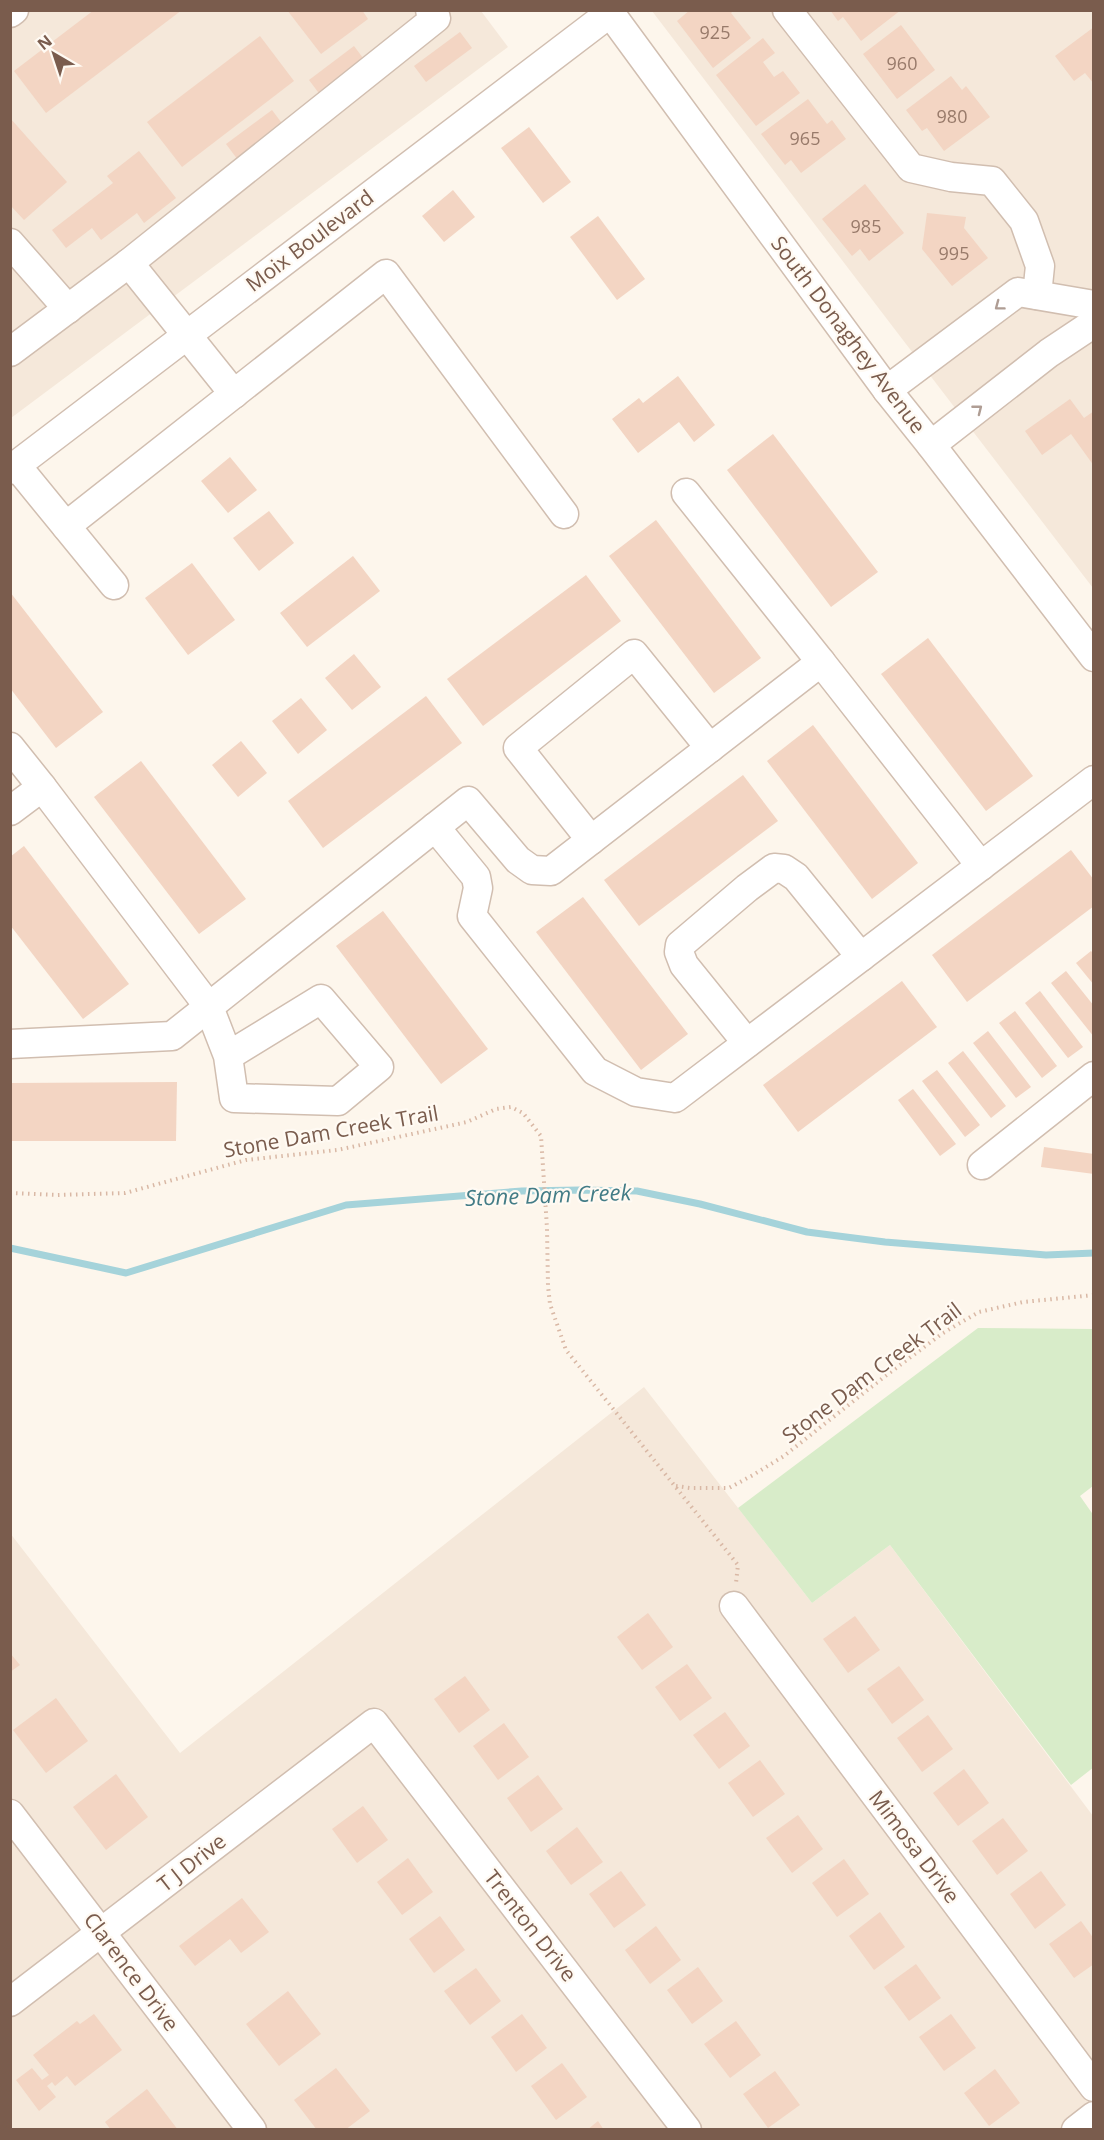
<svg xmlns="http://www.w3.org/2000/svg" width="1104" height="2140" font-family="'Open Sans',sans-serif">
	<rect width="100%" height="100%" fill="#fdf6ec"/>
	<!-- residential -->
	<g fill="#f5e8da">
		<polygon points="11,11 481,11 508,47 11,418"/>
		<polygon points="652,11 1093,11 1093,588 893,327"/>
		<polygon points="644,1387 812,1603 890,1545 1093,1816 1093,2129 11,2129 10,1533 180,1753"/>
	</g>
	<!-- green -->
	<polygon fill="#d8ecc9" points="978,1328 1093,1329 1093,1486 1080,1496 1094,1516 1094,1767 1071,1785 890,1545 812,1603 738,1508"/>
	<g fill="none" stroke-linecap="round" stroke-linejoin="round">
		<!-- stream -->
		<polyline stroke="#a5d3da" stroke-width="7" points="10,1248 126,1273 346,1205 522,1191 579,1190 637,1191 700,1204 807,1232 885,1242 1046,1255 1094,1253"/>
	</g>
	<!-- building -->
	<g fill="#f3d5c3">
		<polygon points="94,10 182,10 46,113 14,71"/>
		<polygon points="287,10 362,10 368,19 321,54"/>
		<polygon points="690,10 734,10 731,13 751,38 713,68 677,21"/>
		<polygon points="830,10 901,10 861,41 843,17 838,21"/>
		<polygon points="901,25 935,70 897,99 863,54"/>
		<polygon points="1094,27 1094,84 1085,73 1074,81 1055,56"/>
		<polygon points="460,32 472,48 426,82 414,66"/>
		<polygon points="260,36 294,81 182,167 147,122"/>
		<polygon points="763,38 775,53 763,62 774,77 783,71 800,93 756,126 716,75"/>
		<polygon points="354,46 366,62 321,96 309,80"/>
		<polygon points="951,76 962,90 966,86 990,117 944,151 927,128 922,131 906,110"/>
		<polygon points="808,99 827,124 832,120 846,139 801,173 791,160 785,165 761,134"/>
		<polygon points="272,110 284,126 238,160 226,144"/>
		<polygon points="10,118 67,182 24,220 10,205"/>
		<polygon points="529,127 571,182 543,203 501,148"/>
		<polygon points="139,151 176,198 144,223 137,213 101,240 92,228 66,248 52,230 113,183 107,176"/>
		<polygon points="865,184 904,233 869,261 860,249 852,256 822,219"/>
		<polygon points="453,190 475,217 444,242 422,216"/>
		<polygon points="927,213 966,217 964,228 988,258 952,286 922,249"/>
		<polygon points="598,216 645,279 617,300 570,237"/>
		<polygon points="678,376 715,425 694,442 679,422 638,453 612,419 639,398 643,403"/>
		<polygon points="1070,399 1084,418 1094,411 1094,466 1071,434 1042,455 1025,431"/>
		<polygon points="773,434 878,572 831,607 727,470"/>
		<polygon points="230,457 257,490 228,513 201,481"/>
		<polygon points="269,511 294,543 259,571 233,538"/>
		<polygon points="656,520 761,658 714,693 609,556"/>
		<polygon points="353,556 380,591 307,647 280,613"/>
		<polygon points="192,563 235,620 188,655 145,598"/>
		<polygon points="586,575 621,621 483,726 447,679"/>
		<polygon points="10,592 103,712 56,748 10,688"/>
		<polygon points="928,638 1033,776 986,811 881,674"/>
		<polygon points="354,654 381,687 352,710 325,678"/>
		<polygon points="426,696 462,743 323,848 288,801"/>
		<polygon points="301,698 327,730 298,754 272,721"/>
		<polygon points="813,725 918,863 872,899 767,761"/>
		<polygon points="241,741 267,773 238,797 212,765"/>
		<polygon points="141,761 246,899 199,934 94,797"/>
		<polygon points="743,775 778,821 639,926 604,880"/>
		<polygon points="24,846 129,984 83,1019 10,925 10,857"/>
		<polygon points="1071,850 1094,880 1094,906 967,1002 932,955"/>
		<polygon points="583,897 688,1034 641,1070 536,932"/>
		<polygon points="383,911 488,1049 441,1084 336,946"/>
		<polygon points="1091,951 1094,954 1094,985 1076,963"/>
		<polygon points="1066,971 1094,1006 1094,1037 1051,983"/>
		<polygon points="902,981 937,1027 798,1132 763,1085"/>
		<polygon points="1040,991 1083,1047 1068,1058 1025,1003"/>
		<polygon points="1015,1011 1057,1066 1042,1078 999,1023"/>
		<polygon points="988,1031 1031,1087 1016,1098 973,1043"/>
		<polygon points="963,1051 1006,1106 991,1118 948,1063"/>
		<polygon points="937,1070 980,1125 965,1137 922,1081"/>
		<polygon points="177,1082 176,1141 10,1141 10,1083"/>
		<polygon points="913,1089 956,1144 940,1156 898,1100"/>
		<polygon points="1044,1147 1094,1154 1094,1174 1041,1167"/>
		<polygon points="648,1613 673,1647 642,1670 617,1637"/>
		<polygon points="855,1616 880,1650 848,1673 823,1639"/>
		<polygon points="10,1653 20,1665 10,1672"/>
		<polygon points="687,1664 712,1698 680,1721 655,1687"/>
		<polygon points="899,1666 924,1700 892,1724 867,1689"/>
		<polygon points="465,1676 490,1710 459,1733 434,1699"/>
		<polygon points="56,1698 88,1741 46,1773 13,1730"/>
		<polygon points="725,1712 750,1746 719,1769 693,1735"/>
		<polygon points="928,1715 953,1749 922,1772 897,1738"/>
		<polygon points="504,1723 529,1757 498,1780 473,1746"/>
		<polygon points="760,1760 785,1794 753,1817 728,1783"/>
		<polygon points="964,1769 989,1803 958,1826 933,1793"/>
		<polygon points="116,1774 148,1817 106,1850 73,1807"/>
		<polygon points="538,1775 563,1809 531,1832 507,1798"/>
		<polygon points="363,1806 388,1840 357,1863 332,1829"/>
		<polygon points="798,1815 823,1849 792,1873 766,1838"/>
		<polygon points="1003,1818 1028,1851 997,1875 972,1841"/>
		<polygon points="577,1827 603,1862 571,1885 546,1851"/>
		<polygon points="408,1858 433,1892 402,1915 377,1882"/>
		<polygon points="844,1859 869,1894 837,1917 812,1883"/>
		<polygon points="621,1871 646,1905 614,1928 589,1894"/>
		<polygon points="1041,1871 1066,1905 1035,1929 1010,1894"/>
		<polygon points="242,1898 269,1932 241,1953 230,1939 195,1966 179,1946"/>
		<polygon points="880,1912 905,1947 874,1970 849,1936"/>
		<polygon points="440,1916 465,1950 434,1973 409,1939"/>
		<polygon points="1081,1921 1094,1939 1094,1964 1074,1978 1049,1944"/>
		<polygon points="656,1926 681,1960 650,1984 625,1950"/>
		<polygon points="916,1964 941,1998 909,2021 884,1987"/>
		<polygon points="698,1967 723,2001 692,2024 667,1990"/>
		<polygon points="476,1968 501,2001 470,2025 444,1991"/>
		<polygon points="288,1991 321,2034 279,2066 246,2024"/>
		<polygon points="94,2014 122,2050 75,2086 67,2076 55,2086 52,2082 47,2086 56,2097 39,2111 16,2080 32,2068 42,2080 49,2075 33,2055 77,2021 80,2024"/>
		<polygon points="522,2014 547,2048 516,2072 491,2037"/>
		<polygon points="951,2014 976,2048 944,2071 919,2037"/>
		<polygon points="736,2021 761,2055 730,2078 704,2044"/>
		<polygon points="562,2063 587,2097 556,2120 531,2086"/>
		<polygon points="336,2068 370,2111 345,2130 317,2130 294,2100"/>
		<polygon points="995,2069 1020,2103 989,2126 964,2093"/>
		<polygon points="775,2071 800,2105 768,2128 743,2094"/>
		<polygon points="147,2089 178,2130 111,2130 105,2122"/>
		<polygon points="598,2121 604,2130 587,2130"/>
	</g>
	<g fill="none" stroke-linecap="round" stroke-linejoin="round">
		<defs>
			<g id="minor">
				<polyline points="608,10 887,390 931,445 1094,657"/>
				<polyline points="787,10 911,168 951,177 992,181 1024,221 1040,266 1037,295"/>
				<polyline points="10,13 14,10"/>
				<polyline points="10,243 68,309"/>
				<polyline points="129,263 234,394"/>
				<polyline points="10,352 129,263 436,18 430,10"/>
				<polyline points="887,390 1018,292 1094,305"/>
				<polyline points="931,445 1049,353 1094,323"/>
				<polyline points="16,465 114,585"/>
				<polyline points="10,470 610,13"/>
				<polyline points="686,493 821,662"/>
				<polyline points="66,526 386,274 564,514"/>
				<polyline points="10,747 42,787 10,811"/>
				<polyline points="42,787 209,1007 228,1056 234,1098 338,1101 379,1067 321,999 228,1056"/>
				<polyline points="435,827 476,877 478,888 472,916 595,1071 636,1092 675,1098 1094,780"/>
				<polyline points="591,840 518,748 634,654 710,748"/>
				<polyline points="747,1043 684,965 679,952 680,945 747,888 774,868 784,869 796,877 861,957"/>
				<polyline points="10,1044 172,1036 468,801 518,860 532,870 551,871 821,662 981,866"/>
				<polyline points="982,1165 1094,1076"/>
				<polyline points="734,1606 1094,2087"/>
				<polyline points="10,1814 252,2130"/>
				<polyline points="10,2002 374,1723 687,2130"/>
				<polyline points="1076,2130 1094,2116"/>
			</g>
		</defs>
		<!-- minor casing -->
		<use href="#minor" stroke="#d1beb0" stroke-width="31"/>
		<!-- path -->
		<g stroke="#d9b8a5" stroke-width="4" stroke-dasharray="1.5 4.5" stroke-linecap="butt">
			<polyline points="10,1193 57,1195 125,1193 246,1160 337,1150 412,1134 467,1122 496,1109 511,1107 523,1113 541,1136 547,1228 548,1286 550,1304 566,1350 738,1565 736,1583"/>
			<polyline points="676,1486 690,1488 729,1488 753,1475 784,1456 884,1377 943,1333 979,1312 1023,1302 1094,1295"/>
		</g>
		<!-- minor -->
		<use href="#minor" stroke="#fff" stroke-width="28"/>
	</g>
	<!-- one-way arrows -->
	<defs><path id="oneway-chevron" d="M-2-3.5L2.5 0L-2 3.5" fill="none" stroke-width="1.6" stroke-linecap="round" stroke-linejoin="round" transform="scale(1.5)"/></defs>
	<g stroke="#af9d94">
		<use href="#oneway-chevron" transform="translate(999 306) rotate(143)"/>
		<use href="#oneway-chevron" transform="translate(978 409) rotate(-38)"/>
	</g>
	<g text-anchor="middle" stroke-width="4.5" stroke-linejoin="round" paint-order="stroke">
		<!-- number labels -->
		<g font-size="18" fill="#987a6a">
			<text x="715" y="39">925</text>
			<text x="902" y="70">960</text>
			<text x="952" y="123">980</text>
			<text x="805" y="145">965</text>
			<text x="866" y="233">985</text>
			<text x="954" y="260">995</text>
		</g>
		<!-- street labels -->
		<g font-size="21" fill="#7a5c4d" stroke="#fffaf3">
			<text transform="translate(310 241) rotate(-37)" y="7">Moix Boulevard</text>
			<text transform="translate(848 335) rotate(53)" y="7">South Donaghey Avenue</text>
			<text transform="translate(331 1132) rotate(-10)" y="7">Stone Dam Creek Trail</text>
			<text transform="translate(872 1373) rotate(-37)" y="7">Stone Dam Creek Trail</text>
			<text transform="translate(914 1847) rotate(53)" y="7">Mimosa Drive</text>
			<text transform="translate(192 1863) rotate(-38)" y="7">T J Drive</text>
			<text transform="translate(530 1926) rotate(52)" y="7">Trenton Drive</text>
			<text transform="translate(131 1972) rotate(53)" y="7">Clarence Drive</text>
		</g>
		<!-- water labels -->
		<g font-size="22" font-style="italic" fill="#437c86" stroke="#fffaf3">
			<text transform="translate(548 1195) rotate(-2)" y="8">Stone Dam Creek</text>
		</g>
	</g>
	<!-- border -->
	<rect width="1104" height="2140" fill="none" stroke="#7a5c4d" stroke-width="24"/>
	<!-- north arrow -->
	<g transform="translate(54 54) rotate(321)" stroke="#fffaf3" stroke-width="4.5" paint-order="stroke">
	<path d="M0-4.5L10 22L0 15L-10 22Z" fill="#7a5c4d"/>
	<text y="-9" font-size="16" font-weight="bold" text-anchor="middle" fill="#7a5c4d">N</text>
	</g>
</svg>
